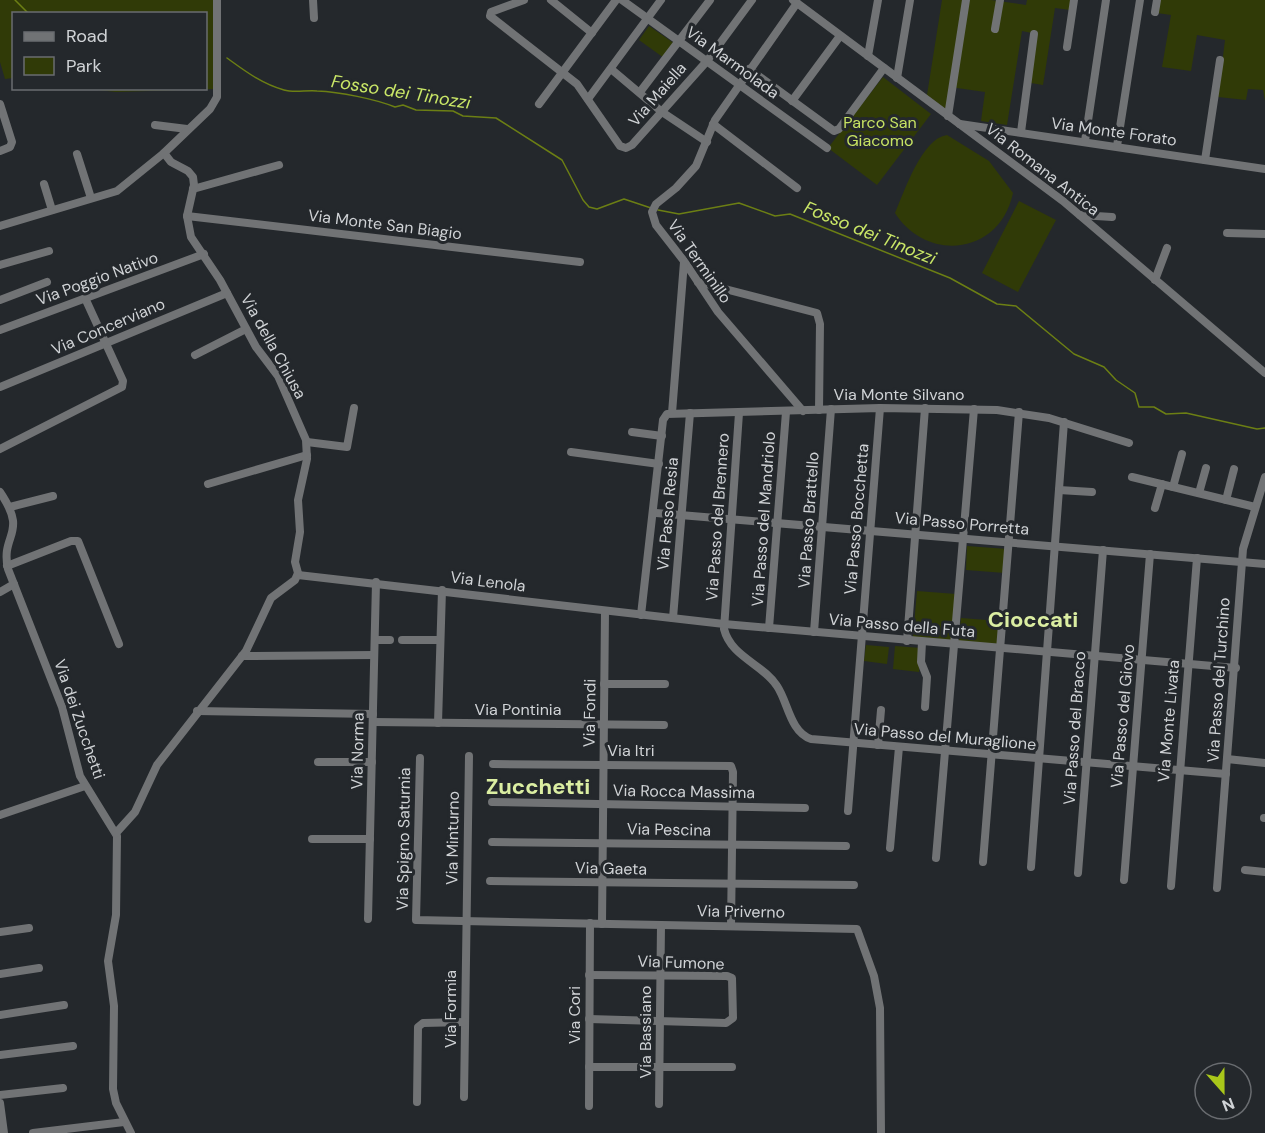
<svg xmlns="http://www.w3.org/2000/svg" width="1265" height="1133" font-family="'DM Sans',sans-serif">
	<rect width="100%" height="100%" fill="#24282c"/>
	<!-- green -->
	<g fill="#303a07">
		<polygon points="0,0 214,0 216,89 116,92 90,89 206,88 206,14 14,14 13,78 5,79 0,62"/>
		<polygon points="942,0 991,0 1026,5 1027,0 1071,0 1070,10 1055,8 1043,85 1031,83 1037,34 1022,31 1007,125 981,121 985,92 950,87 947,110 927,95"/>
		<polygon points="1159,0 1265,0 1265,101 1263,90 1248,89 1246,100 1218,97 1225,40 1197,35 1191,71 1162,67 1171,15 1157,13"/>
		<polygon points="649,26 675,44 664,58 639,40"/>
		<polygon points="883,77 931,114 877,185 828,148"/>
		<path d="M 947,135 L 989,161 L 1013,193 C 1000,255 927,263 895,213 C 904,192 922,138 947,135 Z"/>
		<polygon points="1019,201 1056,220 1018,292 982,273"/>
		<polygon points="967,546 1007,549 1005,573 966,570"/>
		<polygon points="917,591 956,594 952,640 913,637"/>
		<polygon points="961,618 1000,621 998,644 959,641"/>
		<polygon points="866,645 889,647 887,664 864,661"/>
		<polygon points="895,646 921,648 919,672 893,669"/>
	</g>
	<g fill="none" stroke-linecap="round" stroke-linejoin="round">
		<!-- stream -->
		<g stroke="#6c7f14" stroke-width="1.5">
			<polyline points="15,0 29,14"/>
			<polyline points="206,49 206,48"/>
			<path d="M 227,58 C 245,71 262,84 284,90 C 294,93 306,90 317,91 C 340,92 375,99 395,107 L 403,105 L 416,110 L 453,111 L 463,116 L 496,118 L 562,160 L 583,200 L 589,207 L 597,209 L 624,199 L 651,208"/>
			<polyline points="658,210 679,214 739,203 775,216 790,214 950,278 997,304 1016,306 1074,354 1104,367 1116,380 1135,393 1139,407 1154,407 1166,414 1186,413 1257,429 1265,428"/>
		</g>
		<!-- minor -->
		<g stroke="#717375" stroke-width="8">
			<polyline points="313,0 314,18"/>
			<polyline points="524,0 491,12 490,16 577,84 620,146 626,148 632,145 707,61 752,0"/>
			<polyline points="551,0 592,33"/>
			<polyline points="622,0 827,148"/>
			<polyline points="793,0 1063,201 1265,373"/>
			<polyline points="797,3 715,120 696,166 676,188 656,204 652,212 656,225 684,261 718,312 803,411"/>
			<polyline points="1155,12 1157,0"/>
			<polyline points="995,29 1000,0"/>
			<polyline points="1067,47 1074,0"/>
			<polyline points="868,56 878,0"/>
			<polyline points="611,69 662,112 707,142"/>
			<polyline points="749,69 834,131 839,129 884,68"/>
			<polyline points="897,78 910,0"/>
			<polyline points="640,92 710,0"/>
			<polyline points="588,99 661,0"/>
			<polyline points="792,101 840,36"/>
			<polyline points="0,104 12,142 10,147 0,151"/>
			<polyline points="539,104 616,0"/>
			<polyline points="948,116 966,0"/>
			<polyline points="713,124 797,188"/>
			<polyline points="960,124 1265,169"/>
			<polyline points="155,125 187,129"/>
			<polyline points="1021,132 1034,34"/>
			<polyline points="1085,141 1106,0"/>
			<polyline points="1117,146 1140,0"/>
			<polyline points="77,154 91,198"/>
			<polyline points="1205,160 1220,60"/>
			<polyline points="44,184 52,210"/>
			<polyline points="193,189 279,165"/>
			<polyline points="1080,215 1112,217"/>
			<polyline points="187,216 580,262"/>
			<polyline points="0,226 117,191 164,153"/>
			<polyline points="1227,233 1265,234"/>
			<polyline points="0,265 49,251"/>
			<polyline points="1155,280 1167,248"/>
			<polyline points="698,282 817,313 820,324 819,410"/>
			<polyline points="0,300 47,282"/>
			<polyline points="0,330 204,254"/>
			<polyline points="195,355 246,329"/>
			<polyline points="0,387 227,293"/>
			<polyline points="672,413 684,262"/>
			<path d="M 739,413 L 724,629 C 731,657 763,664 777,686 C 788,702 790,732 811,739 L 1226,774"/>
			<polyline points="632,432 662,436"/>
			<polyline points="307,442 347,447 354,408"/>
			<polyline points="0,449 122,387 123,381 85,298"/>
			<polyline points="571,452 659,464"/>
			<polyline points="1132,477 1255,507"/>
			<polyline points="208,484 307,455"/>
			<polyline points="1173,487 1182,454"/>
			<polyline points="1059,490 1092,492"/>
			<path d="M 0,492 C 29,535 0,533 8,569 L 62,707 L 80,776 L 117,836 L 116,915 L 108,961 L 114,1006 L 113,1089 L 116,1103 L 131,1133"/>
			<polyline points="1199,493 1206,468"/>
			<polyline points="1226,500 1234,469"/>
			<polyline points="10,507 53,496"/>
			<polyline points="1155,508 1162,484"/>
			<polyline points="656,513 1265,564"/>
			<polyline points="7,566 71,541 78,541 119,644"/>
			<polyline points="298,575 724,624 1236,668"/>
			<polyline points="0,592 14,584"/>
			<polyline points="641,615 663,420 667,414 880,408 997,410 1049,418 1129,443"/>
			<polyline points="673,618 690,413"/>
			<polyline points="769,628 786,412"/>
			<polyline points="814,632 831,409"/>
			<polyline points="375,640 390,640"/>
			<polyline points="402,640 440,640"/>
			<polyline points="907,641 925,408"/>
			<polyline points="922,642 921,662 927,677 925,707"/>
			<polyline points="242,656 374,655"/>
			<polyline points="604,684 665,684"/>
			<polyline points="197,711 373,714"/>
			<polyline points="373,722 664,725"/>
			<polyline points="438,723 442,590"/>
			<polyline points="878,745 881,710"/>
			<polyline points="420,758 416,920 857,929 874,976 880,1008 881,1133"/>
			<polyline points="1227,759 1265,763"/>
			<polyline points="318,762 372,762"/>
			<polyline points="493,764 731,766 733,772 731,926"/>
			<polyline points="492,802 805,808"/>
			<polyline points="848,811 880,408"/>
			<polyline points="0,815 85,786"/>
			<polyline points="1264,818 1265,818"/>
			<polyline points="116,833 135,812 157,765 246,651 271,598 295,580 298,573 295,562 300,532 298,500 307,459 306,440 278,376 256,347 220,280 191,237 187,216 194,185 193,177 188,171 171,162 164,153 210,109 217,97 217,0"/>
			<polyline points="312,839 370,839"/>
			<polyline points="492,842 846,846"/>
			<polyline points="890,848 899,747"/>
			<polyline points="936,858 974,409"/>
			<polyline points="983,862 1019,412"/>
			<polyline points="1031,867 1064,422"/>
			<polyline points="1245,870 1265,872"/>
			<polyline points="1078,873 1103,550"/>
			<polyline points="1124,880 1150,554"/>
			<polyline points="490,881 854,885"/>
			<polyline points="1171,886 1197,558"/>
			<polyline points="1217,888 1243,549 1265,477"/>
			<polyline points="368,919 376,582"/>
			<polyline points="602,924 605,611"/>
			<polyline points="0,932 29,928"/>
			<polyline points="0,974 39,968"/>
			<polyline points="589,975 727,976 732,978 733,1018 726,1023 589,1019"/>
			<polyline points="0,1015 64,1005"/>
			<polyline points="0,1055 73,1046"/>
			<polyline points="589,1067 732,1067"/>
			<polyline points="0,1095 63,1088"/>
			<polyline points="464,1097 469,756"/>
			<polyline points="417,1102 418,1027 423,1023 465,1022"/>
			<polyline points="0,1103 4,1133"/>
			<polyline points="659,1104 661,925"/>
			<polyline points="589,1106 590,923"/>
			<polyline points="33,1133 124,1122"/>
		</g>
	</g>
	<g text-anchor="middle" stroke-width="6" stroke-linejoin="round" paint-order="stroke">
		<!-- street labels -->
		<g font-size="16" fill="#d0d3d6" stroke="#24282c">
			<text transform="translate(733 62) rotate(36)" y="6">Via Marmolada</text>
			<text transform="translate(657 94) rotate(-49)" y="6">Via Maiella</text>
			<text transform="translate(1114 131) rotate(8)" y="6">Via Monte Forato</text>
			<text transform="translate(1043 169) rotate(38)" y="6">Via Romana Antica</text>
			<text transform="translate(385 224) rotate(7)" y="6">Via Monte San Biagio</text>
			<text transform="translate(700 261) rotate(55)" y="6">Via Terminillo</text>
			<text transform="translate(97 278) rotate(-20)" y="6">Via Poggio Nativo</text>
			<text transform="translate(108 326) rotate(-23)" y="6">Via Concerviano</text>
			<text transform="translate(274 346) rotate(61)" y="6">Via della Chiusa</text>
			<text x="899" y="400">Via Monte Silvano</text>
			<text transform="translate(667 514) rotate(-85)" y="6">Via Passo Resia</text>
			<text transform="translate(717 517) rotate(-86)" y="6">Via Passo del Brennero</text>
			<text transform="translate(763 519) rotate(-86)" y="6">Via Passo del Mandriolo</text>
			<text transform="translate(856 519) rotate(-85)" y="6">Via Passo Bocchetta</text>
			<text transform="translate(808 520) rotate(-86)" y="6">Via Passo Brattello</text>
			<text transform="translate(962 523) rotate(5)" y="6">Via Passo Porretta</text>
			<text transform="translate(488 581) rotate(7)" y="6">Via Lenola</text>
			<text transform="translate(902 625) rotate(5)" y="6">Via Passo della Futa</text>
			<text transform="translate(1218 680) rotate(-86)" y="6">Via Passo del Turchino</text>
			<text x="518" y="715">Via Pontinia</text>
			<text transform="translate(589 713) rotate(-89)" y="6">Via Fondi</text>
			<text transform="translate(1122 716) rotate(-85)" y="6">Via Passo del Giovo</text>
			<text transform="translate(80 719) rotate(71)" y="6">Via dei Zucchetti</text>
			<text transform="translate(1168 721) rotate(-85)" y="6">Via Monte Livata</text>
			<text transform="translate(1074 728) rotate(-86)" y="6">Via Passo del Bracco</text>
			<text transform="translate(945 736) rotate(5)" y="6">Via Passo del Muraglione</text>
			<text x="631" y="756">Via Itri</text>
			<text transform="translate(357 751) rotate(-89)" y="6">Via Norma</text>
			<text transform="translate(684 791) rotate(1)" y="6">Via Rocca Massima</text>
			<text transform="translate(669 829) rotate(1)" y="6">Via Pescina</text>
			<text transform="translate(452 838) rotate(-89)" y="6">Via Minturno</text>
			<text transform="translate(403 839) rotate(-89)" y="6">Via Spigno Saturnia</text>
			<text transform="translate(611 868) rotate(1)" y="6">Via Gaeta</text>
			<text transform="translate(741 911) rotate(1)" y="6">Via Priverno</text>
			<text transform="translate(681 962) rotate(2)" y="6">Via Fumone</text>
			<text transform="translate(450 1009) rotate(-90)" y="6">Via Formia</text>
			<text transform="translate(574 1015) rotate(-90)" y="6">Via Cori</text>
			<text transform="translate(645 1032) rotate(-90)" y="6">Via Bassiano</text>
		</g>
		<!-- park labels -->
		<g font-size="16" fill="#c7e363" stroke="#24282c">
			<text x="880" y="128">Parco San<tspan x="880" dy="18">Giacomo</tspan></text>
		</g>
		<!-- water labels -->
		<g font-size="18" font-style="italic" fill="#cae767" stroke="#24282c">
			<text transform="translate(401 92) rotate(9)" y="6">Fosso dei Tinozzi</text>
			<text transform="translate(870 233) rotate(22)" y="6">Fosso dei Tinozzi</text>
		</g>
		<!-- district labels -->
		<g font-size="22" font-weight="bold" fill="#dbeea2" stroke="#24282c">
			<text x="1033" y="627">Cioccati</text>
			<text x="538" y="794">Zucchetti</text>
		</g>
	</g>
	<!-- legend -->
	<rect x="12" y="12" width="195" height="78" fill="#24282c" stroke="#696c70" stroke-width="1.5"/>
	<rect x="24" y="32" width="30" height="9" fill="#717375" stroke="#696c70" stroke-width="1.5"/>
	<text x="66" y="42" font-size="18" fill="#d0d3d6">Road</text>
	<rect x="24" y="57" width="30" height="18" fill="#303a07" stroke="#696c70" stroke-width="1.5"/>
	<text x="66" y="72" font-size="18" fill="#d0d3d6">Park</text>
	<!-- north arrow -->
	<g transform="translate(1223 1091) rotate(159)"><circle r="28" fill="#24282c" stroke="#696c70" stroke-width="1.5"/>
	<path d="M0-4.5L10 22L0 15L-10 22Z" fill="#a9c71a"/>
	<text y="-9" font-size="16" font-weight="bold" text-anchor="middle" fill="#d0d3d6">N</text>
	</g>
</svg>
